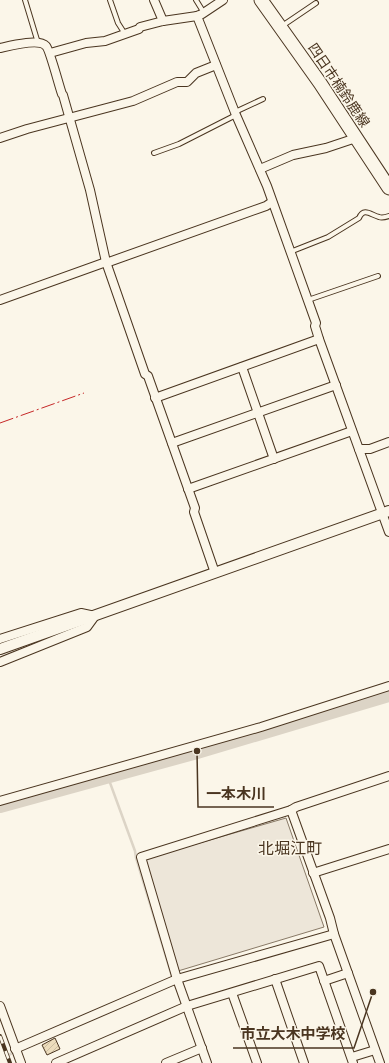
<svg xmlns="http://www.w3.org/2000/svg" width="389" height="1063" font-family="Quicksand,'Noto Sans JP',sans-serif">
	<defs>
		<pattern id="building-hatch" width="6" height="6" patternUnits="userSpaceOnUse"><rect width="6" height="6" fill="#ecdcbc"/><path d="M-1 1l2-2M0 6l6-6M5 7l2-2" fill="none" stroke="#ccbda1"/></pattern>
	</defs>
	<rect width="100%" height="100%" fill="#fbf6e9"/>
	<!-- park -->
	<polygon fill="#ede6d9" stroke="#887966" points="286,818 324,927 178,971 144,859"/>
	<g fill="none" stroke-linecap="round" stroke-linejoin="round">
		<!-- stream -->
		<g stroke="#dcd4c6" stroke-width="2.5">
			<polyline points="109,780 135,851 136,858 173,980"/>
			<polyline points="9,1055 12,1053"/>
		</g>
		<!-- river -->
		<polyline stroke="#dcd4c6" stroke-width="16" points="0,805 197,751 389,694"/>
	</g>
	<!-- building -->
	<polygon fill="url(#building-hatch)" stroke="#4a3520" points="55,1038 60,1049 47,1055 42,1045"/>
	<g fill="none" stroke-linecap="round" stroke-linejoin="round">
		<defs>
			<g id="service">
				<polyline points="25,0 38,43"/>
				<polyline points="110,0 118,23 125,34"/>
				<polyline points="196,0 204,13"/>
				<polyline points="282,26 316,3"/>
				<polyline points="235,112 263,99"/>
				<polyline points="154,153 179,144 236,115"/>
				<path d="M 290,252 L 328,237 L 359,218 C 364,207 371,215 379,217 C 382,218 386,217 389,216"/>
				<polyline points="308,300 378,276"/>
			</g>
			<g id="minor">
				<polyline points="154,0 163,21"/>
				<polyline points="197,16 236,115 267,186 316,323 315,326 319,339 389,532"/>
				<path d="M 0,48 C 9,46 39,38 46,46 C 50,50 59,86 62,94 L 63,95 L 90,190 L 106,262 L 145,374 L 148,376 L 195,508 L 194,512 L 215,573"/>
				<polyline points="50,53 86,43 105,41 139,29 140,27 163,21 197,16 202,14 223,0"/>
				<polyline points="0,138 27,129 133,101 177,82 187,82 196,73 216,65"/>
				<polyline points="260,169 293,155 326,148 356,138"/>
				<polyline points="106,263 266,206 272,202"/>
				<polyline points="0,300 106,262"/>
				<polyline points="242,367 274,459"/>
				<polyline points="155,398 319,339"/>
				<polyline points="172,443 336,385"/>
				<polyline points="359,449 370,449 389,442"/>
				<polyline points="188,489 352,431"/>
				<polyline points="0,639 81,613 95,616 87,627 0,662"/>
				<polyline points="0,801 261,727 389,686"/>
				<polyline points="291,810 330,918 334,934 380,1063"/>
				<polyline points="313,873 389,849"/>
				<polyline points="275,979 304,1063"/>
				<polyline points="324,981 348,973"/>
				<polyline points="232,993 257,1063"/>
				<polyline points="0,1006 21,1063"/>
				<polyline points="15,1049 177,979 334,934"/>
				<polyline points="352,1057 375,1050"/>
				<polyline points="56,1063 187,1006 319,966 353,1063"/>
				<polyline points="166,1063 202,1048"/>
				<polyline points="207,1063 177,979 141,857 291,810 296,807 389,776"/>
			</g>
			<polyline id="tertiary" points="0,649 389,511"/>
			<polyline id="primary" points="261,0 320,83 389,188"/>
		</defs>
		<!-- service casing -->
		<use href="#service" stroke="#4a3520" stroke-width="6"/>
		<!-- minor casing -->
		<use href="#minor" stroke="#4a3520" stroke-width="10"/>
		<!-- tertiary casing -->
		<use href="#tertiary" stroke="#4a3520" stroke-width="12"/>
		<!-- primary casing -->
		<use href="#primary" stroke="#4a3520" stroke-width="15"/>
		<!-- service -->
		<use href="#service" stroke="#fbf6e9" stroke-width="4"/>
		<!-- minor -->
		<use href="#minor" stroke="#fbf6e9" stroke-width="8"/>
		<!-- tertiary -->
		<use href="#tertiary" stroke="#fbf6e9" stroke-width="10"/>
		<!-- primary -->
		<use href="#primary" stroke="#fbf6e9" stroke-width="13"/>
		<defs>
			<polyline id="rail" points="0,1036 10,1063"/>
		</defs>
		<!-- rail casing -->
		<use href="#rail" stroke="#4a3520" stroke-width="4"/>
		<!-- rail -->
		<use href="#rail" stroke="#fbf6e9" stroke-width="2.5" stroke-dasharray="8" stroke-linecap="butt"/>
		<!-- power -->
		<polyline stroke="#c62828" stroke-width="1" stroke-dasharray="14 3 2 3" stroke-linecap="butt" points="0,423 84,393"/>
	</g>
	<g text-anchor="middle" stroke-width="3" stroke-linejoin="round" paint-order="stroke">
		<!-- street labels -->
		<g font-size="14" fill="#4a3520" stroke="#fbf6e9">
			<text transform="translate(339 85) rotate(56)" y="5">四日市楠鈴鹿線</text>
		</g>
		<!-- quarter labels -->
		<g font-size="16" fill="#4a3520" stroke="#fbf6e9">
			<text x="290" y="854">北堀江町</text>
		</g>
	</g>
	<!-- callouts -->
	<path fill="none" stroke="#4a3520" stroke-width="1.5" d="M197 751L198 807H274M373 992L354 1048H233"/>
	<g fill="#4a3520" stroke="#fbf6e9" stroke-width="1.5">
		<circle cx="197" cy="751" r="4"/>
		<circle cx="373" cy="992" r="4"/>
	</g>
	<g font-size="15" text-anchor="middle" font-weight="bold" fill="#4a3520" stroke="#fbf6e9" stroke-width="3" stroke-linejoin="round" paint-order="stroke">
		<text x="236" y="799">一本木川</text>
		<text x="293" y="1039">市立大木中学校</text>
	</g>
</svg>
